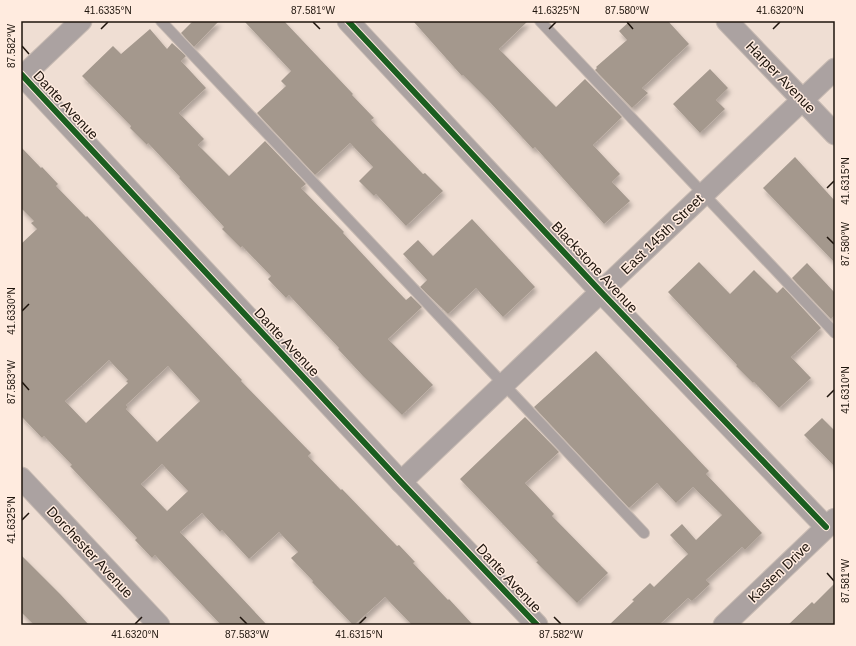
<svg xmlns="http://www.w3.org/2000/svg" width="856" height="646" font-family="Helvetica,sans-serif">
	<defs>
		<filter id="shadow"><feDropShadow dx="2.5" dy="4.5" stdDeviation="2" flood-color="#0004"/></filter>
	</defs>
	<rect width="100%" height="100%" fill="#efded3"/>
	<!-- building -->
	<g fill="#a4988d" fill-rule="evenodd" filter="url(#shadow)">
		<polygon points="193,21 219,21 194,47 181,33"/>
		<polygon points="244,21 284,21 353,94 352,95 374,118 371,120 423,174 425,173 443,191 406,226 376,194 374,196 359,181 373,167 350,143 315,175 257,113 286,86 281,81 291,71"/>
		<polygon points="413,21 528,21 499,49 556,107 585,79 622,117 593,145 620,174 612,182 630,201 604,224 535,147 533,149 488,100 463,75 462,76"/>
		<polygon points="630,21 668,21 689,44 642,88 648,93 632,108 595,70 597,68 596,67 627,40 619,31"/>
		<polygon points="150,29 167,49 172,43 186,56 181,61 206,88 179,113 204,139 198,145 229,176 265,141 306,184 301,188 344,232 343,233 383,276 406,300 411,296 422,307 388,339 433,385 402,415 363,376 338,349 339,348 289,295 286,298 268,279 271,276 242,246 241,248 222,229 224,227 179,178 180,177 148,143 147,145 130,128 131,126 82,76 113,46 121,54"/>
		<polygon points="710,69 728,88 716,100 725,109 700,133 673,104"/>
		<path d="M 21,147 L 41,168 L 42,167 L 58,184 L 56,186 L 86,217 L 87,216 L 242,380 L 241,381 L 311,453 L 308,456 L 341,490 L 342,489 L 397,546 L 399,545 L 415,562 L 413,563 L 448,600 L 449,599 L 473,625 L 412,625 L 385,597 L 354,625 L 353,625 L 312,582 L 313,581 L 291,558 L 298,552 L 279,532 L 249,559 L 222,530 L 220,532 L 202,513 L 180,532 L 267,625 L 221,625 L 155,555 L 152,558 L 135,540 L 137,538 L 70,466 L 72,465 L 44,436 L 42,438 L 21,416 L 21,244 L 37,229 L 31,223 L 34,221 L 21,208 ZM 109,360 L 128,380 L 126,381 L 128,383 L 86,423 L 65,401 ZM 168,366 L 200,401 L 157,442 L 126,409 L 128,407 L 126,405 ZM 162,464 L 188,491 L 167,511 L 141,484 Z"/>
		<polygon points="795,157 835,201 835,263 763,188"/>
		<polygon points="472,219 535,287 503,317 476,288 448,314 420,287 427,280 403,254 418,240 433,256"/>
		<polygon points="699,262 730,294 754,270 777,293 783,287 821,328 791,357 811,378 779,408 754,382 753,383 736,366 737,365 668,292"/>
		<polygon points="807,263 835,293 835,315 831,319 792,278"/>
		<polygon points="596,351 709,471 706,474 762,533 745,550 742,547 706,580 710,584 692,601 688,598 659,625 609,625 634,601 632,600 650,583 654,587 688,554 670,535 682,524 696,540 722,515 693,487 676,503 657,483 629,508 534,407"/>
		<polygon points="525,417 559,452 525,483 554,514 552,516 608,573 577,603 536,562 538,561 460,479"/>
		<polygon points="822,418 835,431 835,467 804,435"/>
		<polygon points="21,555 60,594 89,625 34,625 21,612"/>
		<polygon points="835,583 835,625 788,625 812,602 814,604"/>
	</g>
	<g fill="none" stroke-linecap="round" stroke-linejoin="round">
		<defs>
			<g id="service">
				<polyline points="161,21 644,533"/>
				<polyline points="540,21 835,333"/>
			</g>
			<g id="minor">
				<polyline points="348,21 601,292 826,527"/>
				<polyline points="727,21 835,134"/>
				<polyline points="21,74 401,482 537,625"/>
				<polyline points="21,78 81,21"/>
				<polyline points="21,478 159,625"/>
				<polyline points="401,482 835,69"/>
				<polyline points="724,625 835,519"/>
			</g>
		</defs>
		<!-- service casing -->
		<use href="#service" stroke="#c7bab2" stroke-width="12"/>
		<!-- minor casing -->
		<use href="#minor" stroke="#c7bab2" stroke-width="23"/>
		<!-- service -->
		<use href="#service" stroke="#aba2a1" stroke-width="10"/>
		<!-- minor -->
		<use href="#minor" stroke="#aba2a1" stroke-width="21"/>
		<defs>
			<g id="cycleway">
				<polyline points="348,21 601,292 826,527"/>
				<polyline points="21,74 401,482 537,625"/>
			</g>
		</defs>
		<!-- cycleway casing -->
		<use href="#cycleway" stroke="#ffebdf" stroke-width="8"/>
		<!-- cycleway -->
		<use href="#cycleway" stroke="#1b5e20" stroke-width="6"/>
	</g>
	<!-- ticks -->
	<path fill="none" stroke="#1e140c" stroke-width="1.5" d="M 313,22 L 320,29M 627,22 L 633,29M 101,29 L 108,22M 549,29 L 556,22M 773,29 L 780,22M 22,46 L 29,54M 827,188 L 834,181M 827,237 L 834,244M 22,311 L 29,304M 22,382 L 29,390M 827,397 L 834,390M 22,520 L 29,513M 827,573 L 834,581M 240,617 L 247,624M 554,617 L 561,624M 135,624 L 142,617M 359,624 L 366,617"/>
	<g text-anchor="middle" stroke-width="3" stroke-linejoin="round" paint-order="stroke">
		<!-- street labels -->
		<g font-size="14" fill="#1e140c" stroke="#ffebdf">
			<text transform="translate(781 77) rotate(46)" y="5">Harper Avenue</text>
			<text transform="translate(66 105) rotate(47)" y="5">Dante Avenue</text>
			<text transform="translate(662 234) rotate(-44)" y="5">East 145th Street</text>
			<text transform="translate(595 267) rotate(47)" y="5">Blackstone Avenue</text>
			<text transform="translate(287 342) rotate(47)" y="5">Dante Avenue</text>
			<text transform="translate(90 552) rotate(47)" y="5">Dorchester Avenue</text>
			<text transform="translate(779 572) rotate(-44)" y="5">Kasten Drive</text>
			<text transform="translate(509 578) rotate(47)" y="5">Dante Avenue</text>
		</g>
	</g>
	<!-- border -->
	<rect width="856" height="646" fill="none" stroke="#ffebdf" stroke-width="44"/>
	<rect x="22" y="22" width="812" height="602" fill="none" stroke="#1e140c" stroke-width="1.5"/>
	<g font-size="10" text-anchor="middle" fill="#1e140c">
		<text x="108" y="14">41.6335°N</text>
		<text x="313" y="14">87.581°W</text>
		<text x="556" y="14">41.6325°N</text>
		<text x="627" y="14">87.580°W</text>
		<text x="780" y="14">41.6320°N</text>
		<text transform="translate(11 46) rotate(-90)" y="4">87.582°W</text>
		<text transform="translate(845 181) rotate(-90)" y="4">41.6315°N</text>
		<text transform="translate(845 244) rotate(-90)" y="4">87.580°W</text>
		<text transform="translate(11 311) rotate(-90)" y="4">41.6330°N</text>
		<text transform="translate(11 382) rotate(-90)" y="4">87.583°W</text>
		<text transform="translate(845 390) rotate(-90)" y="4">41.6310°N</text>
		<text transform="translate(11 520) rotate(-90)" y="4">41.6325°N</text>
		<text transform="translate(845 581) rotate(-90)" y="4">87.581°W</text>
		<text x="135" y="638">41.6320°N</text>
		<text x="247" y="638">87.583°W</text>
		<text x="359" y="638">41.6315°N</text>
		<text x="561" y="638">87.582°W</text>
	</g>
</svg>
